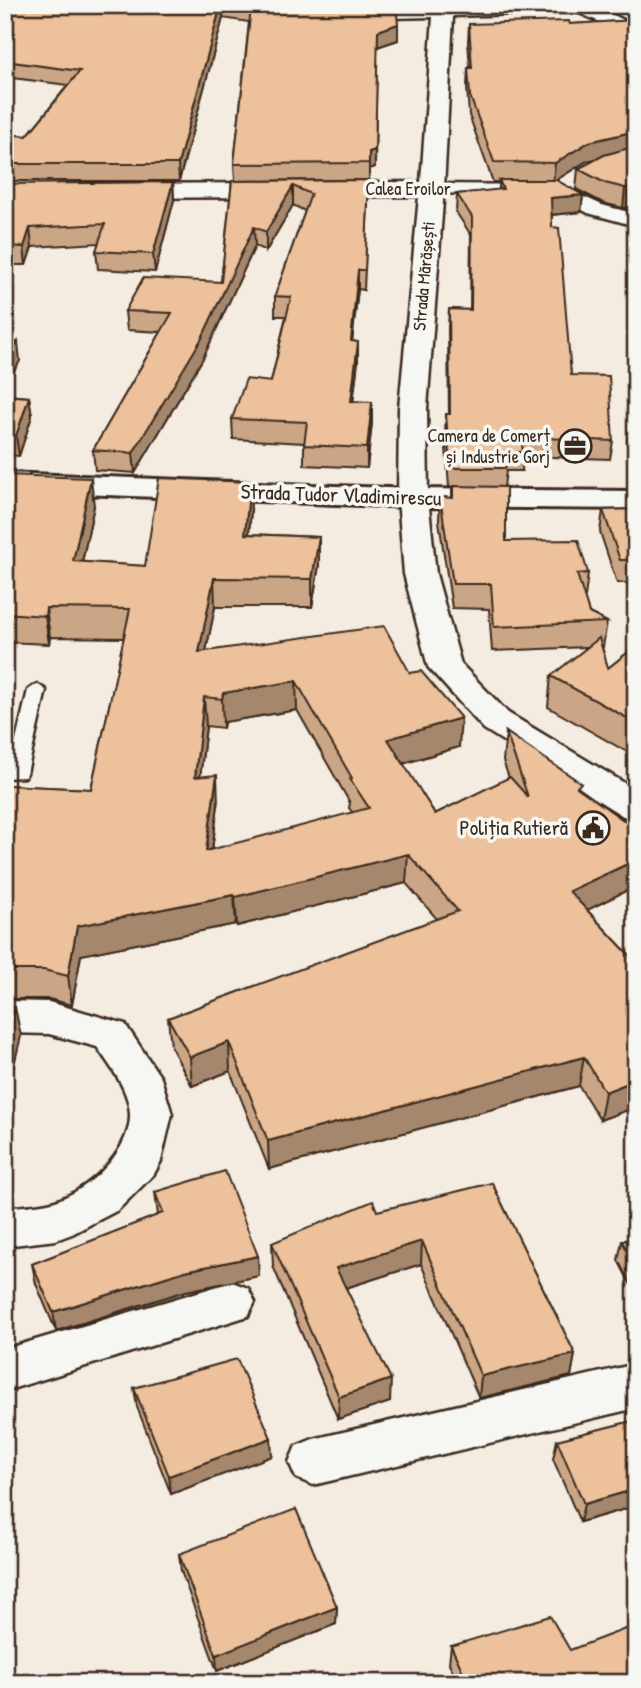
<svg xmlns="http://www.w3.org/2000/svg" width="641" height="1688" font-family="'Patrick Hand',sans-serif">
	<rect width="100%" height="100%" fill="#f4ebe1"/>
	<filter id="ink" filterUnits="userSpaceOnUse"><feTurbulence type="fractalNoise" baseFrequency=".0143" numOctaves="2"/><feDisplacementMap in="SourceGraphic" scale="14" xChannelSelector="R" yChannelSelector="G"/><feConvolveMatrix kernelMatrix="1 2 1 2 8 2 1 2 1" color-interpolation-filters="sRGB"/></filter>
	<g filter="url(#ink)">
		<g fill="none" stroke-linecap="round" stroke-linejoin="round">
			<defs>
				<polygon id="service" points="37,684 46,690 27,773 25,777 5,778 5,766 10,766 28,690"/>
				<polygon id="pedestrian" points="432,184 558,185 602,205 636,214 636,226 588,213 555,195 426,193 423,189 426,185"/>
				<g id="minor">
					<polygon points="408,5 593,5 636,26 634,32 627,34 577,12 453,16 444,189 427,408 428,498 436,574 461,664 508,713 636,790 636,819 623,816 484,729 428,667 404,574 398,498 399,408 419,196 125,198 117,196 113,191 117,186 125,184 421,182 433,17 346,19 339,17 336,13 339,9 346,7"/>
					<path d="M 5,1001 L 49,1002 L 125,1024 L 161,1078 L 172,1114 L 161,1161 L 154,1174 L 118,1210 L 72,1234 L 56,1240 L 5,1246 L 5,1208 C 19,1206 34,1206 48,1203 C 84,1195 131,1153 130,1114 C 129,1089 110,1066 97,1047 L 49,1034 L 5,1033 Z"/>
					<polygon points="232,1282 248,1288 255,1302 248,1316 5,1391 5,1349"/>
					<polygon points="636,1364 636,1408 313,1485 296,1478 289,1462 296,1446 313,1439"/>
				</g>
				<polygon id="secondary" points="5,473 413,489 636,491 636,509 413,507 5,491"/>
			</defs>
			<!-- service casing -->
			<use href="#service" stroke="#3b2a1e" stroke-width="5"/>
			<!-- pedestrian casing -->
			<use href="#pedestrian" stroke="#3b2a1e" stroke-width="5"/>
			<!-- minor casing -->
			<use href="#minor" stroke="#3b2a1e" stroke-width="5"/>
			<!-- secondary casing -->
			<use href="#secondary" stroke="#3b2a1e" stroke-width="6"/>
			<!-- service -->
			<use href="#service" fill="#f6f6f2" fill-rule="evenodd"/>
			<!-- pedestrian -->
			<use href="#pedestrian" fill="#f6f6f2" fill-rule="evenodd"/>
			<!-- minor -->
			<use href="#minor" fill="#f6f6f2" fill-rule="evenodd"/>
			<!-- secondary -->
			<use href="#secondary" fill="#f6f6f2" fill-rule="evenodd"/>
		</g>
		<!-- wall -->
		<g fill="#cba686" stroke="#3b2a1e" stroke-width="2" fill-rule="evenodd">
			<polygon points="5,5 338,5 398,24 398,40 377,47 375,167 369,169 369,180 235,181 234,164 249,22 223,18 179,181 5,181 5,134 27,136 68,85 5,77"/>
			<polygon points="636,20 636,206 623,208 603,203 576,189 578,169 596,159 587,161 556,180 583,195 581,212 552,215 552,227 571,375 613,441 610,459 523,456 522,471 506,471 504,487 506,541 588,573 585,597 584,598 589,613 607,622 603,647 602,647 608,668 636,646 636,757 548,707 551,676 588,647 492,651 489,609 452,608 439,521 440,497 452,498 452,487 449,487 445,433 446,414 449,414 448,328 449,309 470,310 471,235 456,212 457,194 499,190 499,182 493,182 469,115 467,87 468,68 470,68 468,42 469,24 570,24"/>
			<polygon points="369,180 364,290 358,289 352,341 358,342 358,361 353,401 372,422 367,468 304,465 304,443 233,439 232,419 271,382 286,316 275,316 275,296 305,211 293,205 266,251 255,246 203,358 135,473 95,470 93,450 161,332 127,330 125,311 221,282 232,181"/>
			<polygon points="173,182 174,200 155,272 98,269 96,251 99,243 32,247 26,265 5,265 5,184"/>
			<polygon points="5,395 29,397 32,416 19,456 5,455"/>
			<polygon points="630,418 636,418 636,489 634,488 627,440"/>
			<path d="M 5,475 L 94,506 L 82,562 L 145,566 L 251,510 L 249,534 L 319,537 L 319,565 L 312,607 L 215,607 L 206,651 L 410,673 L 459,747 L 403,764 L 435,814 L 509,778 L 503,761 L 506,732 L 580,789 L 636,829 L 636,886 L 587,910 L 633,959 L 636,958 L 636,1107 L 600,1120 L 579,1086 L 269,1169 L 230,1071 L 192,1086 L 171,1047 L 168,1018 L 437,919 L 406,883 L 237,926 L 236,924 L 81,955 L 72,1005 L 49,999 L 5,999 L 5,785 L 91,789 L 124,638 L 50,637 L 49,644 L 5,642 ZM 297,710 L 350,803 L 349,808 L 353,813 L 212,850 L 218,805 L 200,777 L 206,726 L 223,728 L 224,722 Z"/>
			<polygon points="636,509 636,583 617,583 600,532 603,510"/>
			<polygon points="492,1183 575,1354 571,1376 479,1398 421,1264 346,1288 390,1402 338,1419 273,1266 272,1243"/>
			<polygon points="155,1192 258,1256 259,1276 186,1291 56,1331 36,1284 32,1264 158,1215"/>
			<polygon points="636,1238 636,1295 618,1260 622,1241"/>
			<polygon points="134,1388 272,1456 171,1494 137,1407"/>
			<polygon points="636,1420 636,1506 580,1522 553,1459 557,1440"/>
			<polygon points="179,1554 337,1607 336,1624 217,1671 181,1571"/>
			<polygon points="451,1646 570,1650 636,1683 458,1683 449,1663"/>
		</g>
		<!-- shaded-wall -->
		<g fill="#a5876d" stroke="#3b2a1e" stroke-width="2">
			<polygon points="221,5 222,5 223,18 179,181 178,164"/>
			<polygon points="398,24 398,40 377,47 378,31"/>
			<polygon points="636,131 635,149 587,161 553,182 555,163 589,142"/>
			<polygon points="375,150 375,167 369,169 369,152"/>
			<polygon points="173,182 174,200 155,272 153,254"/>
			<polygon points="293,186 293,205 266,251 266,232"/>
			<polygon points="636,187 636,206 623,208 625,188"/>
			<polygon points="583,195 581,212 549,215 551,198"/>
			<polygon points="254,227 255,246 203,358 135,473 133,453"/>
			<polygon points="30,228 32,247 26,265 24,247"/>
			<polygon points="358,270 358,289 350,361 351,341"/>
			<polygon points="18,342 20,361 5,386 5,362"/>
			<polygon points="358,342 358,361 351,421 351,401"/>
			<polygon points="29,397 32,416 19,456 16,436"/>
			<polygon points="372,402 372,422 367,468 367,448"/>
			<polygon points="91,478 94,506 76,590 73,561"/>
			<polygon points="250,482 251,510 246,562 245,534"/>
			<polygon points="319,537 319,565 312,607 312,579"/>
			<polygon points="214,578 215,607 200,681 199,652"/>
			<polygon points="46,608 50,637 49,644 45,616"/>
			<polygon points="296,681 297,710 224,722 223,728 222,699 223,693"/>
			<polygon points="204,697 206,726 197,807 195,777"/>
			<polygon points="461,718 459,747 387,768 388,739"/>
			<polygon points="217,775 218,805 208,880 206,851"/>
			<polygon points="408,854 406,883 237,926 235,897"/>
			<polygon points="636,860 636,886 565,921 569,891"/>
			<polygon points="234,895 236,924 81,955 72,1005 68,976 77,926"/>
			<polygon points="15,1007 21,1036 5,1103 5,1050"/>
			<polygon points="229,1042 230,1071 192,1086 190,1057"/>
			<polygon points="584,1057 579,1086 269,1169 268,1141"/>
			<polygon points="636,1080 636,1107 600,1120 605,1092"/>
			<polygon points="422,1241 421,1264 336,1291 336,1268"/>
			<polygon points="258,1256 259,1276 186,1291 56,1331 53,1312 185,1271"/>
			<polygon points="575,1354 571,1376 479,1398 481,1376"/>
			<polygon points="391,1379 390,1402 338,1419 339,1397"/>
			<polygon points="271,1438 272,1456 171,1494 169,1476"/>
			<polygon points="636,1489 636,1506 580,1522 584,1504"/>
			<polygon points="337,1607 336,1624 217,1671 216,1655"/>
		</g>
		<!-- building -->
		<g fill="#ecc19c" stroke="#3b2a1e" stroke-width="2" fill-rule="evenodd">
			<polygon points="5,5 221,5 178,164 5,164 5,134 27,136 80,71 5,61"/>
			<polygon points="241,5 396,5 398,24 378,31 375,150 369,152 369,163 234,164 251,7"/>
			<polygon points="636,20 636,131 589,142 555,163 494,162 470,96 468,68 472,68 469,24 569,21 570,24"/>
			<polygon points="636,146 636,187 625,188 605,183 578,169 604,155"/>
			<polygon points="369,180 365,270 358,270 351,341 358,342 351,401 372,402 367,448 304,445 307,422 232,419 246,379 271,382 291,297 275,296 311,194 293,186 266,232 254,227 202,338 133,453 93,450 172,313 125,311 143,278 221,282 232,181"/>
			<polygon points="499,180 556,180 583,195 551,198 552,227 559,228 571,375 609,376 613,441 521,437 523,452 506,452 506,468 450,468 446,414 450,414 449,309 471,310 472,217 457,194 503,189"/>
			<polygon points="173,182 153,254 96,251 105,224 30,228 24,247 5,246 5,184"/>
			<polygon points="5,340 18,342 5,362"/>
			<polygon points="5,395 29,397 16,436 5,435"/>
			<polygon points="630,418 636,418 636,458"/>
			<path d="M 5,475 L 91,478 L 73,561 L 145,566 L 159,478 L 250,482 L 245,534 L 319,537 L 312,579 L 214,578 L 199,652 L 384,626 L 410,673 L 421,671 L 461,718 L 388,739 L 435,814 L 510,777 L 528,797 L 506,732 L 581,783 L 577,787 L 636,829 L 636,860 L 569,891 L 633,959 L 636,958 L 636,1080 L 605,1092 L 584,1057 L 268,1141 L 229,1042 L 190,1057 L 168,1018 L 458,911 L 408,854 L 235,897 L 234,895 L 77,926 L 68,976 L 44,970 L 5,970 L 5,785 L 91,789 L 130,609 L 46,608 L 45,616 L 5,613 ZM 296,681 L 352,778 L 350,779 L 369,808 L 206,851 L 217,775 L 195,777 L 204,697 L 222,699 L 223,693 Z"/>
			<polygon points="453,486 506,487 506,541 578,540 588,573 577,574 589,613 607,622 494,627 491,584 453,584 440,497 453,498"/>
			<polygon points="636,509 636,560 620,560 603,510"/>
			<polygon points="599,638 608,668 636,646 636,723 551,676"/>
			<polygon points="5,1006 15,1007 5,1050"/>
			<polygon points="225,1171 258,1256 185,1271 53,1312 32,1264 163,1213 155,1192"/>
			<polygon points="492,1183 575,1354 481,1376 422,1241 336,1268 391,1379 339,1397 272,1243 373,1201 377,1211"/>
			<polygon points="636,1238 636,1267 622,1241"/>
			<polygon points="237,1359 271,1438 169,1476 134,1388"/>
			<polygon points="636,1420 636,1489 584,1504 557,1440"/>
			<polygon points="296,1509 337,1607 216,1655 179,1554"/>
			<polygon points="550,1616 570,1650 636,1625 636,1683 468,1683 451,1646"/>
		</g>
	</g>
	<!-- icons -->
	<defs>
		<symbol id="office-ring" viewBox="-11 -11 22 22"><circle r="9.5" fill="#f6f6f2" stroke="#3b2a1e" stroke-width="1.5"/><path d="M-6-3h4V-5.5h4V-3h4V5H-6ZM-1-4.5V-3h2v-1.5ZM-6 0V1H6V0Z" fill="#3b2a1e"/></symbol>
		<symbol id="civic-ring" viewBox="-11 -11 22 22"><circle r="9.5" fill="#f6f6f2" stroke="#3b2a1e" stroke-width="1.5"/><path d="M-.6-6.5H3V-4.5H.6V-3L4-1V1h2V6H-6V1h2V-1L-.6-3ZM-1.2 2.5V6h2.4V2.5Z" fill="#3b2a1e"/></symbol>
	</defs>
	<g fill-rule="evenodd">
		<use href="#office-ring" x="556" y="427" width="38" height="38"/>
		<use href="#civic-ring" x="574" y="809" width="38" height="38"/>
	</g>
	<g text-anchor="middle" stroke-width="7" stroke-linejoin="round" paint-order="stroke">
		<!-- far-street labels -->
		<g font-size="18" fill="#3b2a1e" stroke="#f6f6f2">
			<text x="408" y="195">Calea Eroilor</text>
			<text transform="translate(424 276) rotate(-85)" y="6">Strada Mărășești</text>
		</g>
		<!-- far-poi labels -->
		<g font-size="18" fill="#3b2a1e" stroke="#f6f6f2" text-anchor="end">
			<text x="550" y="442">Camera de Comerț<tspan x="550" dy="21">și Industrie Gorj</tspan></text>
		</g>
		<!-- street labels -->
		<g font-size="21" fill="#3b2a1e" stroke="#f6f6f2">
			<text transform="translate(341 495) rotate(2)" y="7">Strada Tudor Vladimirescu</text>
		</g>
		<!-- poi labels -->
		<g font-size="21" fill="#3b2a1e" stroke="#f6f6f2" text-anchor="end">
			<text x="568" y="835">Poliția Rutieră</text>
		</g>
	</g>
	<!-- margin -->
	<rect width="641" height="1688" fill="none" stroke="#f6f6f2" stroke-width="28"/>
	<rect x="14" y="14" width="613" height="1660" fill="none" stroke="#3b2a1e" stroke-width="2.5" filter="url(#ink)"/>
</svg>
